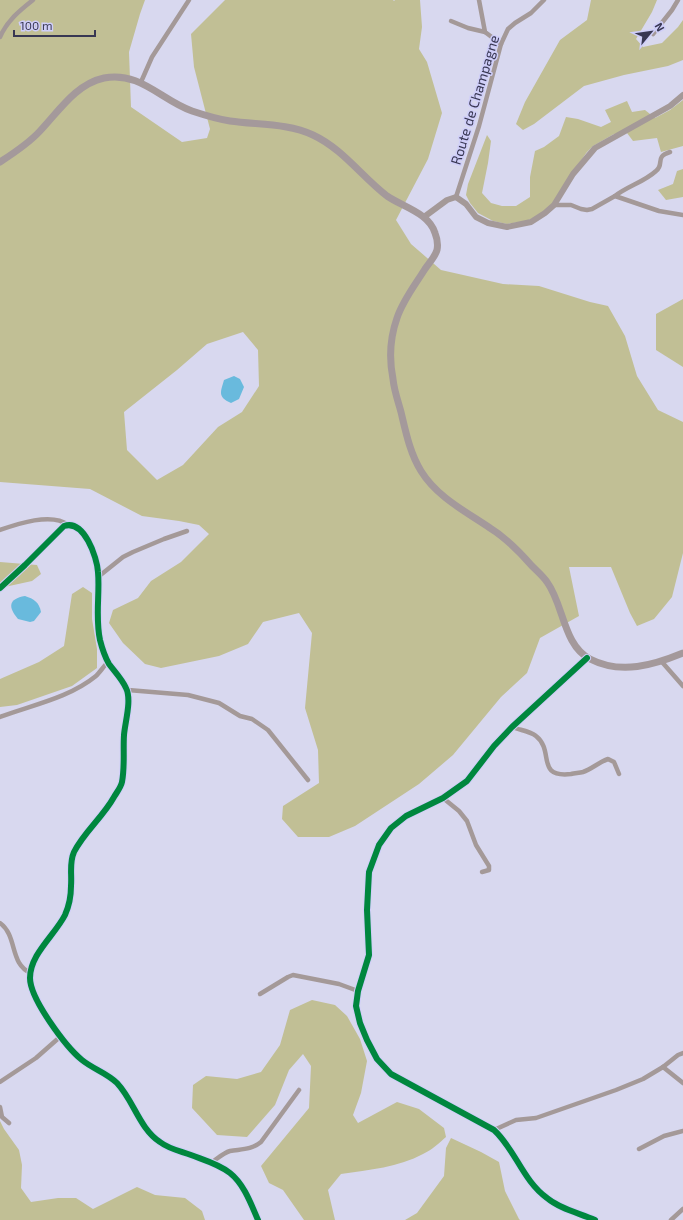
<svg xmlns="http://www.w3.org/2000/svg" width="683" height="1220" font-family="'Exo 2',sans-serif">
	<rect width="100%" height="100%" fill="#d8d8ef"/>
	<!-- forest -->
	<g fill="#c1bf95" fill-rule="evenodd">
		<path d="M 0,0 L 145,0 L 140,14 L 129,52 L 131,107 L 182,142 L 207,138 L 210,129 L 194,67 L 191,34 L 225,0 L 393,0 L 394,1 L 395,0 L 420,0 L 422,27 L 419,49 L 427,62 L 442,113 L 428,159 L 396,220 L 411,244 L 441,270 L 503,284 L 539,286 L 590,302 L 608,306 L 625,336 L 637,376 L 658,410 L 683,422 L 683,553 L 672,597 L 654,619 L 637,626 L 630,613 L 611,567 L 569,567 L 579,616 L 540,638 L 527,673 L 501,697 L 453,755 L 419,784 L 355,826 L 329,837 L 298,837 L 282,819 L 283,806 L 319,783 L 318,750 L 305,708 L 312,633 L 299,613 L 263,622 L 248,644 L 219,656 L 161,668 L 145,664 L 123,643 L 109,623 L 113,610 L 138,598 L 151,581 L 181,562 L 209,534 L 199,525 L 179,521 L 142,516 L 90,489 L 0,482 ZM 243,332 L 258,350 L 259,386 L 242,412 L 218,427 L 183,465 L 157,480 L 127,450 L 124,412 L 177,370 L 207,344 Z"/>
		<polygon points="591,0 657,0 652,12 636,39 643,47 662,43 678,27 683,20 683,60 668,66 624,75 584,86 534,124 523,130 516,124 525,102 560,40 587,20"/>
		<polygon points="683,100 683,146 661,152 657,138 633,141 627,133 614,134 593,146 587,152 570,176 553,203 538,216 526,221 507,224 493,221 478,213 470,203 466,195 468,184 487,135 491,141 488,163 482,193 491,203 502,206 516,206 530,197 530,177 535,151 544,147 559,136 566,117 578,119 601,127 611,122 605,110 627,101 632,112 645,110 655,118 670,110"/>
		<polygon points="683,169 683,197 666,200 658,190 673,184 677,171"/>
		<polygon points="683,299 683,367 656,350 656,314"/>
		<polygon points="0,562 37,565 41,574 32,581 0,588"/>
		<polygon points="83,587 92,593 92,619 97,649 97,668 72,686 17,705 0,707 0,679 39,662 64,646 72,594"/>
		<path d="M 312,1000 L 335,1005 L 347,1016 L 360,1039 L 367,1061 L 361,1093 L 353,1115 L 358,1123 L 397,1102 L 419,1109 L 444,1128 L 446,1137 C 439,1143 432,1150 423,1154 C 399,1167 369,1170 341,1174 L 328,1190 L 335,1220 L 304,1220 L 283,1190 L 269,1183 L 261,1166 L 309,1108 L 311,1066 L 303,1054 L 289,1070 L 275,1105 L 247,1137 L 217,1135 L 192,1108 L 193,1085 L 206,1076 L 237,1079 L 261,1072 L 280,1045 L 290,1010 Z"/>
		<polygon points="0,1121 4,1129 19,1150 22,1165 21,1188 31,1202 58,1198 76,1198 93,1209 137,1187 155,1195 185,1198 202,1211 205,1220 0,1220"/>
		<polygon points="451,1138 481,1152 499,1162 505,1191 519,1219 520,1220 405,1220 417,1213 444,1176 446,1148"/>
	</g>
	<!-- water -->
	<g fill="#69badd">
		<path d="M 234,376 L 240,379 L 244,387 L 239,399 L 231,403 C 217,397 221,391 224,380 Z"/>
		<path d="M 25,596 C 34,599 39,602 41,612 L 34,621 L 30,622 L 18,619 C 8,607 8,599 25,596 Z"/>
	</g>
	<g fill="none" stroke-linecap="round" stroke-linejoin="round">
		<!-- minor -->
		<g stroke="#a49998" stroke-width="4.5">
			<polyline points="479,0 485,32 501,44"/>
			<polyline points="451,21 468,28 485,32"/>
			<polyline points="653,34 672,10 678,0"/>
			<path d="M 0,37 C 7,21 19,11 33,0"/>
			<polyline points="141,82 152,57 189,0"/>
			<path d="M 670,152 C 654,157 665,164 656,171 C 644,182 628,186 615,196 L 659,211 L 683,215"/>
			<polyline points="456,197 479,126 501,44 508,29 515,23 531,13 544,0"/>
			<polyline points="554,205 571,205 581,209 587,210 592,209 615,196"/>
			<path d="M 0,530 C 17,524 52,512 68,525"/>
			<polyline points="98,577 123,557 133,552 164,539 187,531"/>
			<path d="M 0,588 L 25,565 L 64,526 C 84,519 97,557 98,572 C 100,594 95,617 100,640 C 102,648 105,657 109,664 C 115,672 122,679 126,688 C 132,700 125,722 124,735 C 123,751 125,766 122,782 C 121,787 117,792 114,797 C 103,817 84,832 74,852 C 69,863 72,874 71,886 C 71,895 69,906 65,915 C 55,935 30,954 30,978 C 30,999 66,1047 82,1060 C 93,1069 107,1073 117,1083 C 134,1101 139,1128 160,1142 C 169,1149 180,1151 191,1155 C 204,1160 219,1164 230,1173 C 244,1184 251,1204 258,1220"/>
			<path d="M 587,658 L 512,727 L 494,746 L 467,781 L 443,798 L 406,816 L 391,828 L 379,845 L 369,872 L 367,910 L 369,955 L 358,991 L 356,1006 L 360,1023 L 367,1040 L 377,1059 L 391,1074 L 494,1130 C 515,1149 523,1181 547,1198 C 560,1209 579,1213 595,1220"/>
			<polyline points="662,662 683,686"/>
			<polyline points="128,690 188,695 219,703 240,716 252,719 268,730 308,780"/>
			<path d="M 0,717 C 32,705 69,698 96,676 C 100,672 104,666 108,662"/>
			<path d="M 512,727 C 519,730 530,731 536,736 C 555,751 535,778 571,774 C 575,773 579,773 583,772 C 592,769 599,762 608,759 L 614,762 L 619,774"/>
			<polyline points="443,798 459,811 467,821 476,845 489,866 489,870 482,872"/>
			<path d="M 0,923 C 18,936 9,964 31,973"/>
			<polyline points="260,994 288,977 293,975 339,984 358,991"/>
			<polyline points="663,1067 683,1083"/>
			<polyline points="0,1082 36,1058 61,1036"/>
			<polyline points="0,1107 2,1117 9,1123"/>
			<polyline points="494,1130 516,1120 536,1118 616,1090 643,1079 663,1067 678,1055 683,1053"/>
			<polyline points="639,1149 664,1136 683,1131"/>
			<path d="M 211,1163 C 217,1159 223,1153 230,1151 C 242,1149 251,1150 261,1142 L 299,1090"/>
			<polyline points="671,1220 683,1209"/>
		</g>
		<!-- tertiary -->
		<polyline stroke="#a49998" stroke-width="6" points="424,217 447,200 456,197 466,204 476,217 488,223 507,227 531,222 545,213 554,205 573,174 595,148 670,106 683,95"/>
		<!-- secondary -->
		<path stroke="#a4999b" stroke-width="7" d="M 0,162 C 14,153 29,143 40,131 C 59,111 76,84 104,78 C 140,71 161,100 192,111 C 204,115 217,119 230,121 C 257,125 288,123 313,135 C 343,149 362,177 387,196 C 403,207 429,213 435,233 C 437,238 438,245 437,250 C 435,257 429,263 425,269 C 415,285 403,300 397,318 C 390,338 389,359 393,379 C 394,390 398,401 401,412 C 406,433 410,453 421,471 C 437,497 465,511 490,528 C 506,538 519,551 532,566 C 537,571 543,576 547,582 C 564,605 563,645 590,659 C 621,675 654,665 683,653"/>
		<defs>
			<g id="cycleway">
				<path d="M 0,588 L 25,565 L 64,526 C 84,519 97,557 98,572 C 100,594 95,617 100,640 C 102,648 105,657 109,664 C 115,672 122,679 126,688 C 132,700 125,722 124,735 C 123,751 125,766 122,782 C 121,787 117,792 114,797 C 103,817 84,832 74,852 C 69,863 72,874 71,886 C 71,895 69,906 65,915 C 55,935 30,954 30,978 C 30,999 66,1047 82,1060 C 93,1069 107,1073 117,1083 C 134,1101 139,1128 160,1142 C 169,1149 180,1151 191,1155 C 204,1160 219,1164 230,1173 C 244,1184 251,1204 258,1220"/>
				<path d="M 587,658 L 512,727 L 494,746 L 467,781 L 443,798 L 406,816 L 391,828 L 379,845 L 369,872 L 367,910 L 369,955 L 358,991 L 356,1006 L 360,1023 L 367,1040 L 377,1059 L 391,1074 L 494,1130 C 515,1149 523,1181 547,1198 C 560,1209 579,1213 595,1220"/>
			</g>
		</defs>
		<!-- cycleway casing -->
		<use href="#cycleway" stroke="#cfcef9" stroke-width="8"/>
		<!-- cycleway -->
		<use href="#cycleway" stroke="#00873e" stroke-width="6"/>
	</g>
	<g text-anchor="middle" stroke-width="3" stroke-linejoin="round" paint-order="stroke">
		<!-- street labels -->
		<g font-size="14" fill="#383753" stroke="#cfcef9">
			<text transform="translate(475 100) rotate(-73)" y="5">Route de Champagne</text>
		</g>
	</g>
	<!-- north arrow -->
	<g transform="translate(651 32) rotate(61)" stroke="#cfcef9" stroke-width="3" paint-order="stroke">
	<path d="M0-3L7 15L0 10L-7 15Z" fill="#383753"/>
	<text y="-6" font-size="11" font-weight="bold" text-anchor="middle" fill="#383753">N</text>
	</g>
	<!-- scale -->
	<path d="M14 30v6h81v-6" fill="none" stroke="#383753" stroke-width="2"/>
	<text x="20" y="30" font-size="12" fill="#383753" stroke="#cfcef9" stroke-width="3" paint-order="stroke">100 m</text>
</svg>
